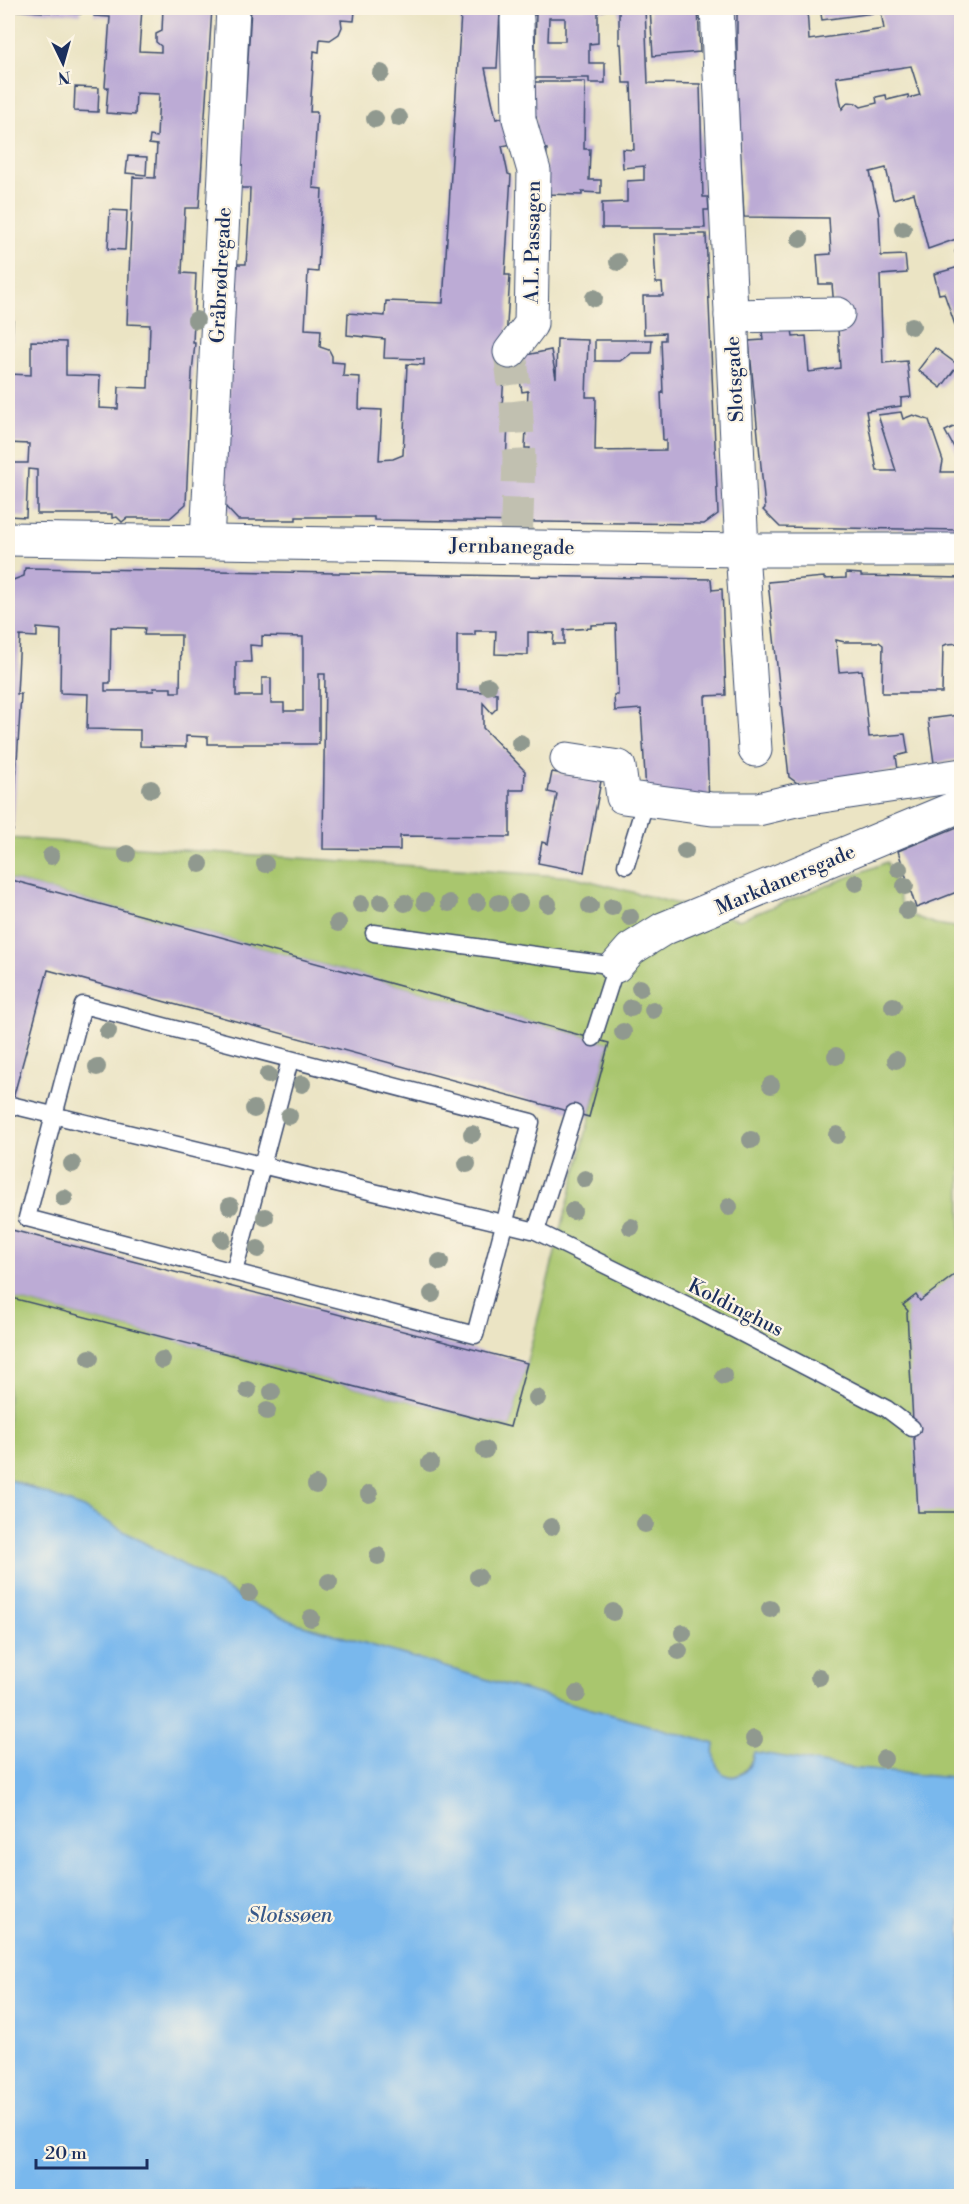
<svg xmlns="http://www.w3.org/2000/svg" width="969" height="2204" font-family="'Libre Bodoni',serif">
	<rect width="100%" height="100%" fill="#fcf5e5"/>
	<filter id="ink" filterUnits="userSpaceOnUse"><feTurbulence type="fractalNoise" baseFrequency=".0167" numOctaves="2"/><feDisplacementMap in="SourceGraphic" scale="12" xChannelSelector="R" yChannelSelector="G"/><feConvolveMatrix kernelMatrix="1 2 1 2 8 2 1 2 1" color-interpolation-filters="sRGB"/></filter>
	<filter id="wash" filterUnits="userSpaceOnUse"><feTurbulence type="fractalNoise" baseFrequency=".008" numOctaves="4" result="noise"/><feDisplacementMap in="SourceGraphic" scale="24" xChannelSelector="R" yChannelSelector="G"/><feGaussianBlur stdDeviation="1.35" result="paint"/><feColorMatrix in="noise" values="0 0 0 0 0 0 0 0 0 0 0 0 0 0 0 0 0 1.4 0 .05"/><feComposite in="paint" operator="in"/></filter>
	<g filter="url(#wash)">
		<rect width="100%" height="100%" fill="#ebe4c4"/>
		<!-- green -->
		<path fill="#a9c66e" stroke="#627a66" stroke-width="1.5" d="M 8,838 L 575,877 L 739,920 L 887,862 L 905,913 L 935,924 L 961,928 L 961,1779 L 857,1769 L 754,1752 C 746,1788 709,1783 715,1744 L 492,1681 L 296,1623 L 252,1604 L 29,1486 L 8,1479 L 8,1297 L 510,1427 L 609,1043 L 8,879 Z"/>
		<!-- water -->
		<path fill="#79b8ed" stroke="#4a74a6" stroke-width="1.5" d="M 8,1479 L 83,1508 L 252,1604 L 296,1623 L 492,1681 L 715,1744 C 709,1785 749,1787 754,1752 L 857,1769 L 961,1779 L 961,2196 L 8,2196 Z"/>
		<g id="blocks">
			<!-- building -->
			<g fill="#bcabd5" fill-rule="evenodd">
				<polygon points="8,8 81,8 81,14 8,10"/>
				<polygon points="95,8 142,8 139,51 161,52 161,46 156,42 156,34 162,31 163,8 212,8 199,208 185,208 182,273 196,274 193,343 195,343 192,373 186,504 170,518 127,518 122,522 117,517 112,518 112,514 37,514 37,470 28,469 26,517 8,516 8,463 28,463 29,444 8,443 8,374 31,375 31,341 66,342 66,375 100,376 99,408 118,409 119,387 148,388 150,325 127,324 133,177 155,178 157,145 149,144 150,136 157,137 159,94 136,93 135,115 106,113 108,87 105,87 110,17 94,16"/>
				<path d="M 251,8 L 387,8 L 387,13 L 355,11 L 354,21 L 341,20 L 342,27 L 339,34 L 330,40 L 320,39 L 319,52 L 314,51 L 310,112 L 317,112 L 313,188 L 322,189 L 318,272 L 308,271 L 305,329 L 321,330 L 320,347 L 329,350 L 332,356 L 332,362 L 344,363 L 343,376 L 360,377 L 359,409 L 382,410 L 379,460 L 393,459 L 403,455 L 407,364 L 424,365 L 424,359 L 384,358 L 385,339 L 347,335 L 348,313 L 385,316 L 386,301 L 443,303 L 461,13 L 393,9 L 393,8 L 645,8 L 648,83 L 700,84 L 703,197 L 708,197 L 709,210 L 704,210 L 705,228 L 602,228 L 602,203 L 627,202 L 627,181 L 644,180 L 644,166 L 623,168 L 622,149 L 634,150 L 631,83 L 623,83 L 621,44 L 619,44 L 619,9 L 598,11 L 598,43 L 589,44 L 589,63 L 605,63 L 605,83 L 589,83 L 589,78 L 534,78 L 536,15 L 500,13 L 497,68 L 485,68 L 496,119 L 511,116 L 517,143 L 502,146 L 508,174 L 511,175 L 505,275 L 510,275 L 502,407 L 509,407 L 506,461 L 510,466 L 529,466 L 530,448 L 525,448 L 528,391 L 522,392 L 516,357 L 551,350 L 556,378 L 557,339 L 588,340 L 586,397 L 596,397 L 595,451 L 666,450 L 666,440 L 663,440 L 661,393 L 663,393 L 661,340 L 665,340 L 665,333 L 644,334 L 643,296 L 663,296 L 662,283 L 656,283 L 653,234 L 706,234 L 718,514 L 704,524 L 374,520 L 374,517 L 296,517 L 296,520 L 238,520 L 222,503 L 236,264 L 246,264 L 249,218 L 250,188 L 240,188 ZM 549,18 L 565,18 L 565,41 L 548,41 Z"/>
				<polygon points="650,8 698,8 700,52 653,56"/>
				<path d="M 737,8 L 807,8 L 809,40 L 884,29 L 881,12 L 822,20 L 820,8 L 957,8 L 962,27 L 962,237 L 928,249 L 914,193 L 893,199 L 886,168 L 870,172 L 879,214 L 881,256 L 905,255 L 907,273 L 880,275 L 883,363 L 907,361 L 911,397 L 901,398 L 901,406 L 866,411 L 877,471 L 896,471 L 878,415 L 901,412 L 903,419 L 913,415 L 929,420 L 943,461 L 941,472 L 962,472 L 962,530 L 780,527 L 763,510 L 765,508 L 749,341 L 763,340 L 762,331 L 792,328 L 793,337 L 806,336 L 809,372 L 840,368 L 837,307 L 834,307 L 832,284 L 819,284 L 817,255 L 831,254 L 829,218 L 744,217 L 737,86 ZM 911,66 L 920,95 L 909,98 L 908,95 L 887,100 L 886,95 L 876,97 L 877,103 L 861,107 L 856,103 L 848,102 L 842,109 L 836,77 Z"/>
				<polygon points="526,82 585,82 584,149 590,149 589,180 601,180 601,193 582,192 582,195 545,194 547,149 535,148 536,117 525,117"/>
				<polygon points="75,87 99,88 98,112 74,111"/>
				<polygon points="128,156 147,157 146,175 126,173"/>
				<polygon points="110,210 127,211 125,250 108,249"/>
				<polygon points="962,250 962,326 956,328 944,293 939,294 934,274 959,267 955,251"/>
				<polygon points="8,315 13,315 12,341 8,341"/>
				<polygon points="595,340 652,340 651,353 631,353 620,361 595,361"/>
				<polygon points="935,348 958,365 941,388 918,370"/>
				<polygon points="962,423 962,462 945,431"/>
				<path d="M 25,568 L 711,579 L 712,590 L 722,589 L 726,695 L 705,696 L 709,804 L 646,792 L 641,709 L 615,711 L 614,695 L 618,695 L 616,624 L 591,625 L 591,628 L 564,630 L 564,644 L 553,644 L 554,633 L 528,632 L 528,655 L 495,654 L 496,631 L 475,631 L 475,635 L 457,635 L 457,690 L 497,693 L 497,708 L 492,713 L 483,703 L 483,728 L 525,771 L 524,790 L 510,790 L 510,837 L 400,836 L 400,850 L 323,849 L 325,674 L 319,674 L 319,744 L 208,744 L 208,737 L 186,736 L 186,747 L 140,746 L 140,730 L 87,729 L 88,694 L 60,693 L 61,630 L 37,628 L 37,637 L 20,636 L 17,694 L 21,694 L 13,831 L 8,831 L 8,578 L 11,576 L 13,580 L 24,576 ZM 111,627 L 145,628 L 144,635 L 181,635 L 180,692 L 171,692 L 171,688 L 153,688 L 154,691 L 105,691 L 105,683 L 110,683 ZM 262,636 L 303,637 L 303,711 L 284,711 L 284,703 L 271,703 L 271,678 L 262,678 L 262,696 L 236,696 L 236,662 L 251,662 L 250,645 L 262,646 Z"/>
				<polygon points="846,573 861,574 861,576 962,578 962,643 947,644 943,646 942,693 882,693 883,645 879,642 845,642 836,640 839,672 862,670 869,737 905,734 908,753 896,756 898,770 800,785 789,777 768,582 824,577 824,579 846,578"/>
				<polygon points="959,715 962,759 934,763 928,719"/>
				<polygon points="552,772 601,781 584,872 538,863 542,842 548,844 557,794 548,792"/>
				<polygon points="962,825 962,890 916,908 898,851"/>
				<polygon points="8,879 609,1043 589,1117 48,970 8,1117"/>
				<polygon points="8,1229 527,1363 510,1427 8,1297"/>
				<polygon points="962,1269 962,1512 918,1512 907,1313 908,1311 903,1305 916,1295 920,1301"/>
			</g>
		</g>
	</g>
	<g filter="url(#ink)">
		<use href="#blocks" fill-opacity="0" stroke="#3a4a6d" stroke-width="1.5"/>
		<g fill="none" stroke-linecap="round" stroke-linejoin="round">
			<!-- street-tunnel -->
			<polyline stroke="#c1c0b0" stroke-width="33" stroke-dasharray="33 16" stroke-linecap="butt" points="510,352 516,401 519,458 516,546"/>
			<defs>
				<g id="lane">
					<polyline points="626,865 646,800"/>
					<polyline points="374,933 616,966 593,1038"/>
					<polygon points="83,1005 531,1122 475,1335 27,1218"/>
					<polyline points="11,1105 536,1231 697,1310 887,1409 912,1428"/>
					<polyline points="536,1231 574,1113"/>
					<polyline points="234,1272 290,1060"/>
				</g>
				<g id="street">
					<polyline points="717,8 742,550 755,750"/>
					<polyline points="731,316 838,314"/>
					<polyline points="510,352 531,324 534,171 519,119 517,19"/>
					<polyline points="8,539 742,550 962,550"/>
					<polyline points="207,542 233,8"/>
					<polyline points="567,759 619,767 623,797 712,809 758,809 796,800 962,775"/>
					<polyline points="616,966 631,949 663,929 962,805"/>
				</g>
			</defs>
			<!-- lane casing -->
			<use href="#lane" stroke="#3a4a6d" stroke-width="19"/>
			<!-- street casing -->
			<use href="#street" stroke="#3a4a6d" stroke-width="35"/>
			<!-- lane -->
			<use href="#lane" stroke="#fff" stroke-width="16"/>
			<!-- street -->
			<use href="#street" stroke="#fff" stroke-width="33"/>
		</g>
		<!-- trees -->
		<g fill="#90998f">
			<circle cx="381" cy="73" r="9"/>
			<circle cx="399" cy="118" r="9"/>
			<circle cx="375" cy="119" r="9"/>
			<circle cx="903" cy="229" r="9"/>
			<circle cx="800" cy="239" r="9"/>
			<circle cx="618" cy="262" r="9"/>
			<circle cx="594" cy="298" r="9"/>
			<circle cx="196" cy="320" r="9"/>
			<circle cx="912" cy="326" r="9"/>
			<circle cx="488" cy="686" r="9"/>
			<circle cx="520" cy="743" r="9"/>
			<circle cx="151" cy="789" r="9"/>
			<circle cx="685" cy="851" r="9"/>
			<circle cx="127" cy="854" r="9"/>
			<circle cx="51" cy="856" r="9"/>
			<circle cx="200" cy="864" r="9"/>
			<circle cx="265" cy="864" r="9"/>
			<circle cx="899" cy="869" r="9"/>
			<circle cx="856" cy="883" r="9"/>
			<circle cx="905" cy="886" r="9"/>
			<circle cx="381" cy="902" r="9"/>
			<circle cx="425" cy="902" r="9"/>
			<circle cx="477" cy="902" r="9"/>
			<circle cx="405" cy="903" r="9"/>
			<circle cx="449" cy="903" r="9"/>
			<circle cx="499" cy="903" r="9"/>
			<circle cx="519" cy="903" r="9"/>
			<circle cx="361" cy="904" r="9"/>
			<circle cx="548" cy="904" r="9"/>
			<circle cx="590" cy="906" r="9"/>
			<circle cx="612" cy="907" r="9"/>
			<circle cx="907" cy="911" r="9"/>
			<circle cx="630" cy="917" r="9"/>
			<circle cx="338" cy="923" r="9"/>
			<circle cx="640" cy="988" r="9"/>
			<circle cx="893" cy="1006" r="9"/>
			<circle cx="631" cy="1008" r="9"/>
			<circle cx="653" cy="1010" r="9"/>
			<circle cx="108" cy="1031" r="9"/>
			<circle cx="623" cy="1032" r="9"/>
			<circle cx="836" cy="1056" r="9"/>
			<circle cx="896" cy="1060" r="9"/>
			<circle cx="97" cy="1067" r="9"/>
			<circle cx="268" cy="1075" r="9"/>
			<circle cx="302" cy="1084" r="9"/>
			<circle cx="771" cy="1085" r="9"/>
			<circle cx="254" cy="1109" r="9"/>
			<circle cx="289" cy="1116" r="9"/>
			<circle cx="472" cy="1134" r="9"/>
			<circle cx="837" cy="1135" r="9"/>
			<circle cx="751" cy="1140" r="9"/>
			<circle cx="72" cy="1164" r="9"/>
			<circle cx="467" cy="1164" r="9"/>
			<circle cx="585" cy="1179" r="9"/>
			<circle cx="64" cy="1198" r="9"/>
			<circle cx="230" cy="1206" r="9"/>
			<circle cx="729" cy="1207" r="9"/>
			<circle cx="573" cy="1211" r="9"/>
			<circle cx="265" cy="1217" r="9"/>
			<circle cx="631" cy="1227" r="9"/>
			<circle cx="222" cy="1239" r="9"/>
			<circle cx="258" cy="1249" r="9"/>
			<circle cx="440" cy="1262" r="9"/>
			<circle cx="432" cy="1294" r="9"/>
			<circle cx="90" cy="1358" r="9"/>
			<circle cx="162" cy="1360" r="9"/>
			<circle cx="724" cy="1376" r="9"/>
			<circle cx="248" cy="1390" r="9"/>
			<circle cx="272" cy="1392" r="9"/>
			<circle cx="537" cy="1398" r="9"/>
			<circle cx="267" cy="1411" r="9"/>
			<circle cx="485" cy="1450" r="9"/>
			<circle cx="430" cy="1463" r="9"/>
			<circle cx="316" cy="1485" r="9"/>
			<circle cx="369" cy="1494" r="9"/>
			<circle cx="645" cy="1524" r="9"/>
			<circle cx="551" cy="1527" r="9"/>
			<circle cx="378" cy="1556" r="9"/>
			<circle cx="478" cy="1577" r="9"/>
			<circle cx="329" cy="1582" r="9"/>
			<circle cx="249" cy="1593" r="9"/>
			<circle cx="770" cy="1609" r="9"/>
			<circle cx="613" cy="1612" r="9"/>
			<circle cx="311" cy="1618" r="9"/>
			<circle cx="683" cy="1633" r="9"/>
			<circle cx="679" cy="1651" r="9"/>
			<circle cx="819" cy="1677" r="9"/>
			<circle cx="577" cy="1694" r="9"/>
			<circle cx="754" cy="1739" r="9"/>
			<circle cx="884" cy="1759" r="9"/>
		</g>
	</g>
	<g text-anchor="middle" stroke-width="4.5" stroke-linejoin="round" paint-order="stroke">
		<!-- street labels -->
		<g font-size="20" fill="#1b2f5e" stroke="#fcf5e5">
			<text transform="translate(532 242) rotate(-89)" y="7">A.L. Passagen</text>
			<text transform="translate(220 275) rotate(-87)" y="7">Gråbrødregade</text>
			<text transform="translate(734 379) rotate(-93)" y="7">Slotsgade</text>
			<text transform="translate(512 546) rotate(1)" y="7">Jernbanegade</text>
			<text transform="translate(785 879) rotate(-23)" y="7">Markdanersgade</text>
			<text transform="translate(736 1307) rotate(27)" y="7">Koldinghus</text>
		</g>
		<!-- water labels -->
		<g font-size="21" font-style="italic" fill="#375889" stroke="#fcf5e5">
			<text x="290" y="1922">Slotssøen</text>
		</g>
	</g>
	<!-- margin -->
	<rect width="969" height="2204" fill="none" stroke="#fcf5e5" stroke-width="30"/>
	<!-- north arrow -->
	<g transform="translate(63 63) rotate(175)" stroke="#fcf5e5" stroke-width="4.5" paint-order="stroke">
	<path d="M0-4.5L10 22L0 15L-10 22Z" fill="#1b2f5e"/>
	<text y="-9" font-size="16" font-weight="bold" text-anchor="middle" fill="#1b2f5e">N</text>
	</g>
	<!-- scale -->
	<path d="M36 2159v9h111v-9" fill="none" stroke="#1b2f5e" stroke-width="3"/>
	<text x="45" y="2159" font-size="18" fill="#1b2f5e" stroke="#fcf5e5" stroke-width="4.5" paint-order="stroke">20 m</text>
</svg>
